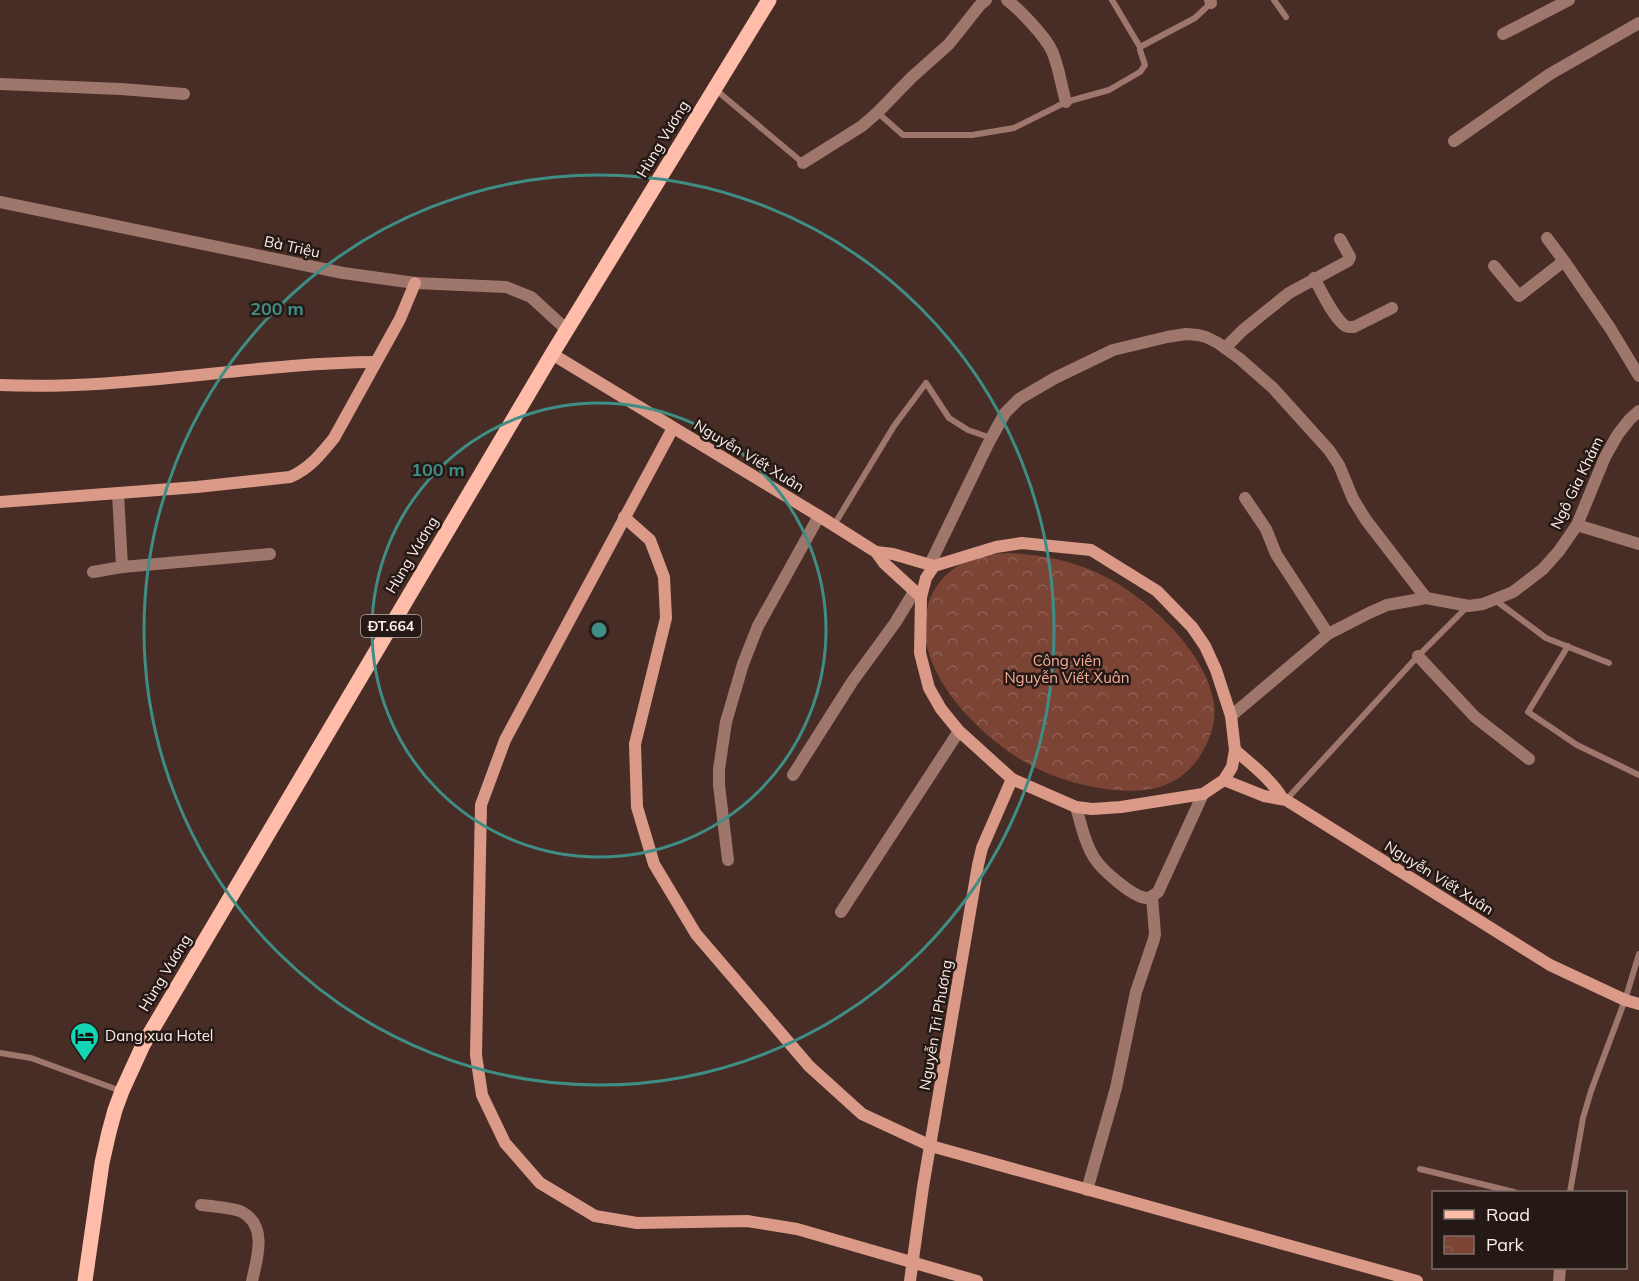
<svg xmlns="http://www.w3.org/2000/svg" width="1639" height="1281" font-family="Mulish,sans-serif">
	<defs>
		<pattern id="park-crowns" width="20" height="18" patternUnits="userSpaceOnUse" patternTransform="scale(1.5)"><rect width="20" height="18" fill="#7b4435"/><path d="M2 6a3 3 0 1 1 6 0M12 15a3 3 0 1 1 6 0" fill="none" stroke="#8f5f52"/></pattern>
	</defs>
	<rect width="100%" height="100%" fill="#472d25"/>
	<!-- park -->
	<path fill="url(#park-crowns)" d="M 1008,553 C 1040,555 1071,560 1100,574 C 1146,596 1206,651 1214,703 C 1217,722 1209,743 1198,759 C 1177,788 1148,793 1114,790 C 1087,787 1060,780 1036,768 C 980,740 895,657 935,589 C 951,562 979,554 1008,553 Z"/>
	<g fill="none" stroke-linecap="round" stroke-linejoin="round">
		<!-- lane -->
		<g stroke="#9f766b" stroke-width="6">
			<polyline points="1112,0 1140,47"/>
			<polyline points="1274,0 1286,17"/>
			<polyline points="716,90 803,163"/>
			<polyline points="878,113 903,135 972,135 1014,128 1066,102 1109,90 1140,72 1145,65 1140,50 1140,47 1195,18 1212,2"/>
			<polyline points="834,525 894,426 926,383 949,418 968,430 991,438"/>
			<polyline points="1495,600 1546,638 1609,663"/>
			<polyline points="1568,646 1528,712 1577,745 1639,775"/>
			<polyline points="1286,800 1418,656 1468,606"/>
			<polyline points="0,1053 31,1058 121,1091"/>
			<polyline points="1420,1169 1514,1192"/>
			<polyline points="1570,1192 1583,1118 1591,1091 1625,1000 1639,954"/>
		</g>
		<!-- street -->
		<g stroke="#9f766b" stroke-width="12">
			<path d="M 1007,0 C 1020,10 1045,36 1052,51 C 1059,67 1061,85 1066,102"/>
			<polyline points="1210,0 1211,3"/>
			<polyline points="1503,34 1569,0"/>
			<polyline points="0,84 121,89 184,94"/>
			<polyline points="1454,141 1550,74 1639,23"/>
			<polyline points="803,163 862,126 878,112 911,78 949,44 980,5 986,0"/>
			<polyline points="0,202 343,273 415,283 506,287 531,297 567,330"/>
			<polyline points="1547,238 1564,261"/>
			<polyline points="1494,266 1519,296 1564,261 1610,328 1639,376"/>
			<path d="M 1314,278 C 1322,292 1332,315 1344,325 C 1348,328 1349,327 1354,327 L 1392,308"/>
			<polyline points="1225,348 1243,330 1289,293 1348,261 1350,257 1340,239"/>
			<polyline points="118,493 122,567 270,554"/>
			<polyline points="1245,498 1266,529 1276,554 1328,634"/>
			<polyline points="1577,525 1639,544"/>
			<polyline points="930,564 989,442 1005,413 1019,399 1055,378 1113,350 1167,337 1186,334 1198,335 1206,337 1218,343 1240,359 1273,388 1329,450 1339,465 1353,499 1366,520 1426,598"/>
			<polyline points="93,572 122,567"/>
			<polyline points="1418,656 1475,717 1529,759"/>
			<polyline points="1231,716 1328,634 1369,613 1387,605 1426,598 1469,606 1483,604 1513,592 1543,569 1559,551 1577,525 1605,457 1618,434 1630,419 1639,411"/>
			<polyline points="793,775 852,682 895,623 914,592"/>
			<path d="M 1076,807 C 1081,824 1085,844 1095,859 C 1102,870 1133,897 1146,898 C 1151,898 1154,895 1158,892 L 1203,794"/>
			<polyline points="728,860 719,785 719,769 726,722 743,664 758,626 819,516"/>
			<polyline points="841,912 959,731"/>
			<polyline points="1087,1190 1116,1088 1136,992 1154,939 1155,934 1152,897"/>
			<path d="M 201,1205 C 211,1206 234,1208 242,1212 C 268,1226 257,1259 252,1281"/>
			<polyline points="1559,1281 1560,1268"/>
		</g>
		<!-- secondary -->
		<g stroke="#db9a88" stroke-width="12">
			<polyline points="552,354 819,516 876,552 884,563 921,597"/>
			<path d="M 0,385 C 125,391 250,363 375,362"/>
			<polyline points="673,428 505,740 481,805 476,1055 482,1095 505,1143 540,1183 595,1216 637,1223 747,1221 797,1229 977,1281"/>
			<path d="M 0,502 L 197,487 L 290,477 C 309,469 321,454 334,438 L 400,319 L 415,283"/>
			<polyline points="624,517 650,540 664,577 666,618 635,744 637,807 654,864 696,934 809,1066 862,1114 931,1146 1417,1281"/>
			<polygon points="1022,543 1091,550 1157,591 1192,627 1205,646 1216,670 1231,716 1235,750 1232,767 1224,780 1203,794 1121,807 1092,809 1076,807 1012,779 959,731 941,709 929,688 920,653 921,597 926,578 934,566 996,547"/>
			<polyline points="876,552 893,554 934,566"/>
			<path d="M 1235,750 C 1252,765 1271,779 1283,799"/>
			<polyline points="1224,780 1264,796 1286,800 1550,965 1625,1000 1639,1004"/>
			<polyline points="910,1281 923,1187 978,865 982,848 1012,779"/>
		</g>
		<!-- primary -->
		<polyline stroke="#febca9" stroke-width="15" points="85,1281 102,1163 109,1132 115,1110 122,1091 143,1045 552,354 769,0"/>
	</g>
	<!-- distance rings -->
	<g fill="none" stroke="#3f8e86" stroke-width="3">
		<circle cx="599" cy="630" r="227"/>
		<circle cx="599" cy="630" r="455"/>
	</g>
	<!-- icons -->
	<defs>
		<symbol id="hotel-pin" viewBox="-11 -11 22 30"><path d="M0 17L-7.5 6A9.5 9.5 0 1 1 7.5 6Z" fill="#13d5b3" stroke="#251915"/><path d="M-6-4.5h1.5V1H6V5H4.5V3h-9V5H-6ZM-4 0a1.8 1.8 0 1 1 3.6 0ZM.5 0V-2.5h3Q6-2.5 6 0Z" fill="#111"/></symbol>
	</defs>
	<g fill-rule="evenodd">
		<use href="#hotel-pin" x="68" y="1020" width="33" height="45"/>
	</g>
	<g text-anchor="middle" stroke-width="5" stroke-linejoin="round" paint-order="stroke">
		<!-- shield labels -->
		<rect fill="#251915" stroke="#bdada8" stroke-width="1.5" x="361" y="615" width="60" height="22" rx="4.5"/>
		<g font-size="14" font-weight="bold" fill="#feece7">
			<text x="391" y="631">ĐT.664</text>
		</g>
		<!-- street labels -->
		<g font-size="15" fill="#feece7" stroke="#251915">
			<text transform="translate(663 139) rotate(-59)" y="5">Hùng Vương</text>
			<text transform="translate(292 247) rotate(12)" y="5">Bà Triệu</text>
			<text transform="translate(749 456) rotate(31)" y="5">Nguyễn Viết Xuân</text>
			<text transform="translate(1577 483) rotate(-64)" y="5">Ngô Gia Khảm</text>
			<text transform="translate(412 555) rotate(-59)" y="5">Hùng Vương</text>
			<text transform="translate(1439 878) rotate(32)" y="5">Nguyễn Viết Xuân</text>
			<text transform="translate(165 973) rotate(-59)" y="5">Hùng Vương</text>
			<text transform="translate(936 1025) rotate(-80)" y="5">Nguyễn Tri Phương</text>
		</g>
		<!-- park labels -->
		<g font-size="15" fill="#f4ac98" stroke="#251915">
			<text x="1067" y="666">Công viên<tspan x="1067" dy="17">Nguyễn Viết Xuân</tspan></text>
		</g>
		<!-- poi labels -->
		<g font-size="15" fill="#feece7" stroke="#251915" text-anchor="start">
			<text x="105" y="1041">Dang xua Hotel</text>
		</g>
	</g>
	<circle cx="599" cy="630" r="9" fill="#3f8e86" stroke="#251915" stroke-width="3"/>
	<g font-size="18" text-anchor="middle" font-weight="bold" fill="#3f8e86" stroke="#251915" stroke-width="5" stroke-linejoin="round" paint-order="stroke">
		<text x="277" y="315">200 m</text>
		<text x="438" y="476">100 m</text>
	</g>
	<!-- legend -->
	<rect x="1432" y="1191" width="195" height="78" fill="#251915" stroke="#7c6d69" stroke-width="1.5"/>
	<rect x="1444" y="1210" width="30" height="9" fill="#febca9" stroke="#7c6d69" stroke-width="1.5"/>
	<text x="1486" y="1221" font-size="18" fill="#feece7">Road</text>
	<rect x="1444" y="1236" width="30" height="18" fill="url(#park-crowns)" stroke="#7c6d69" stroke-width="1.5"/>
	<text x="1486" y="1251" font-size="18" fill="#feece7">Park</text>
</svg>
